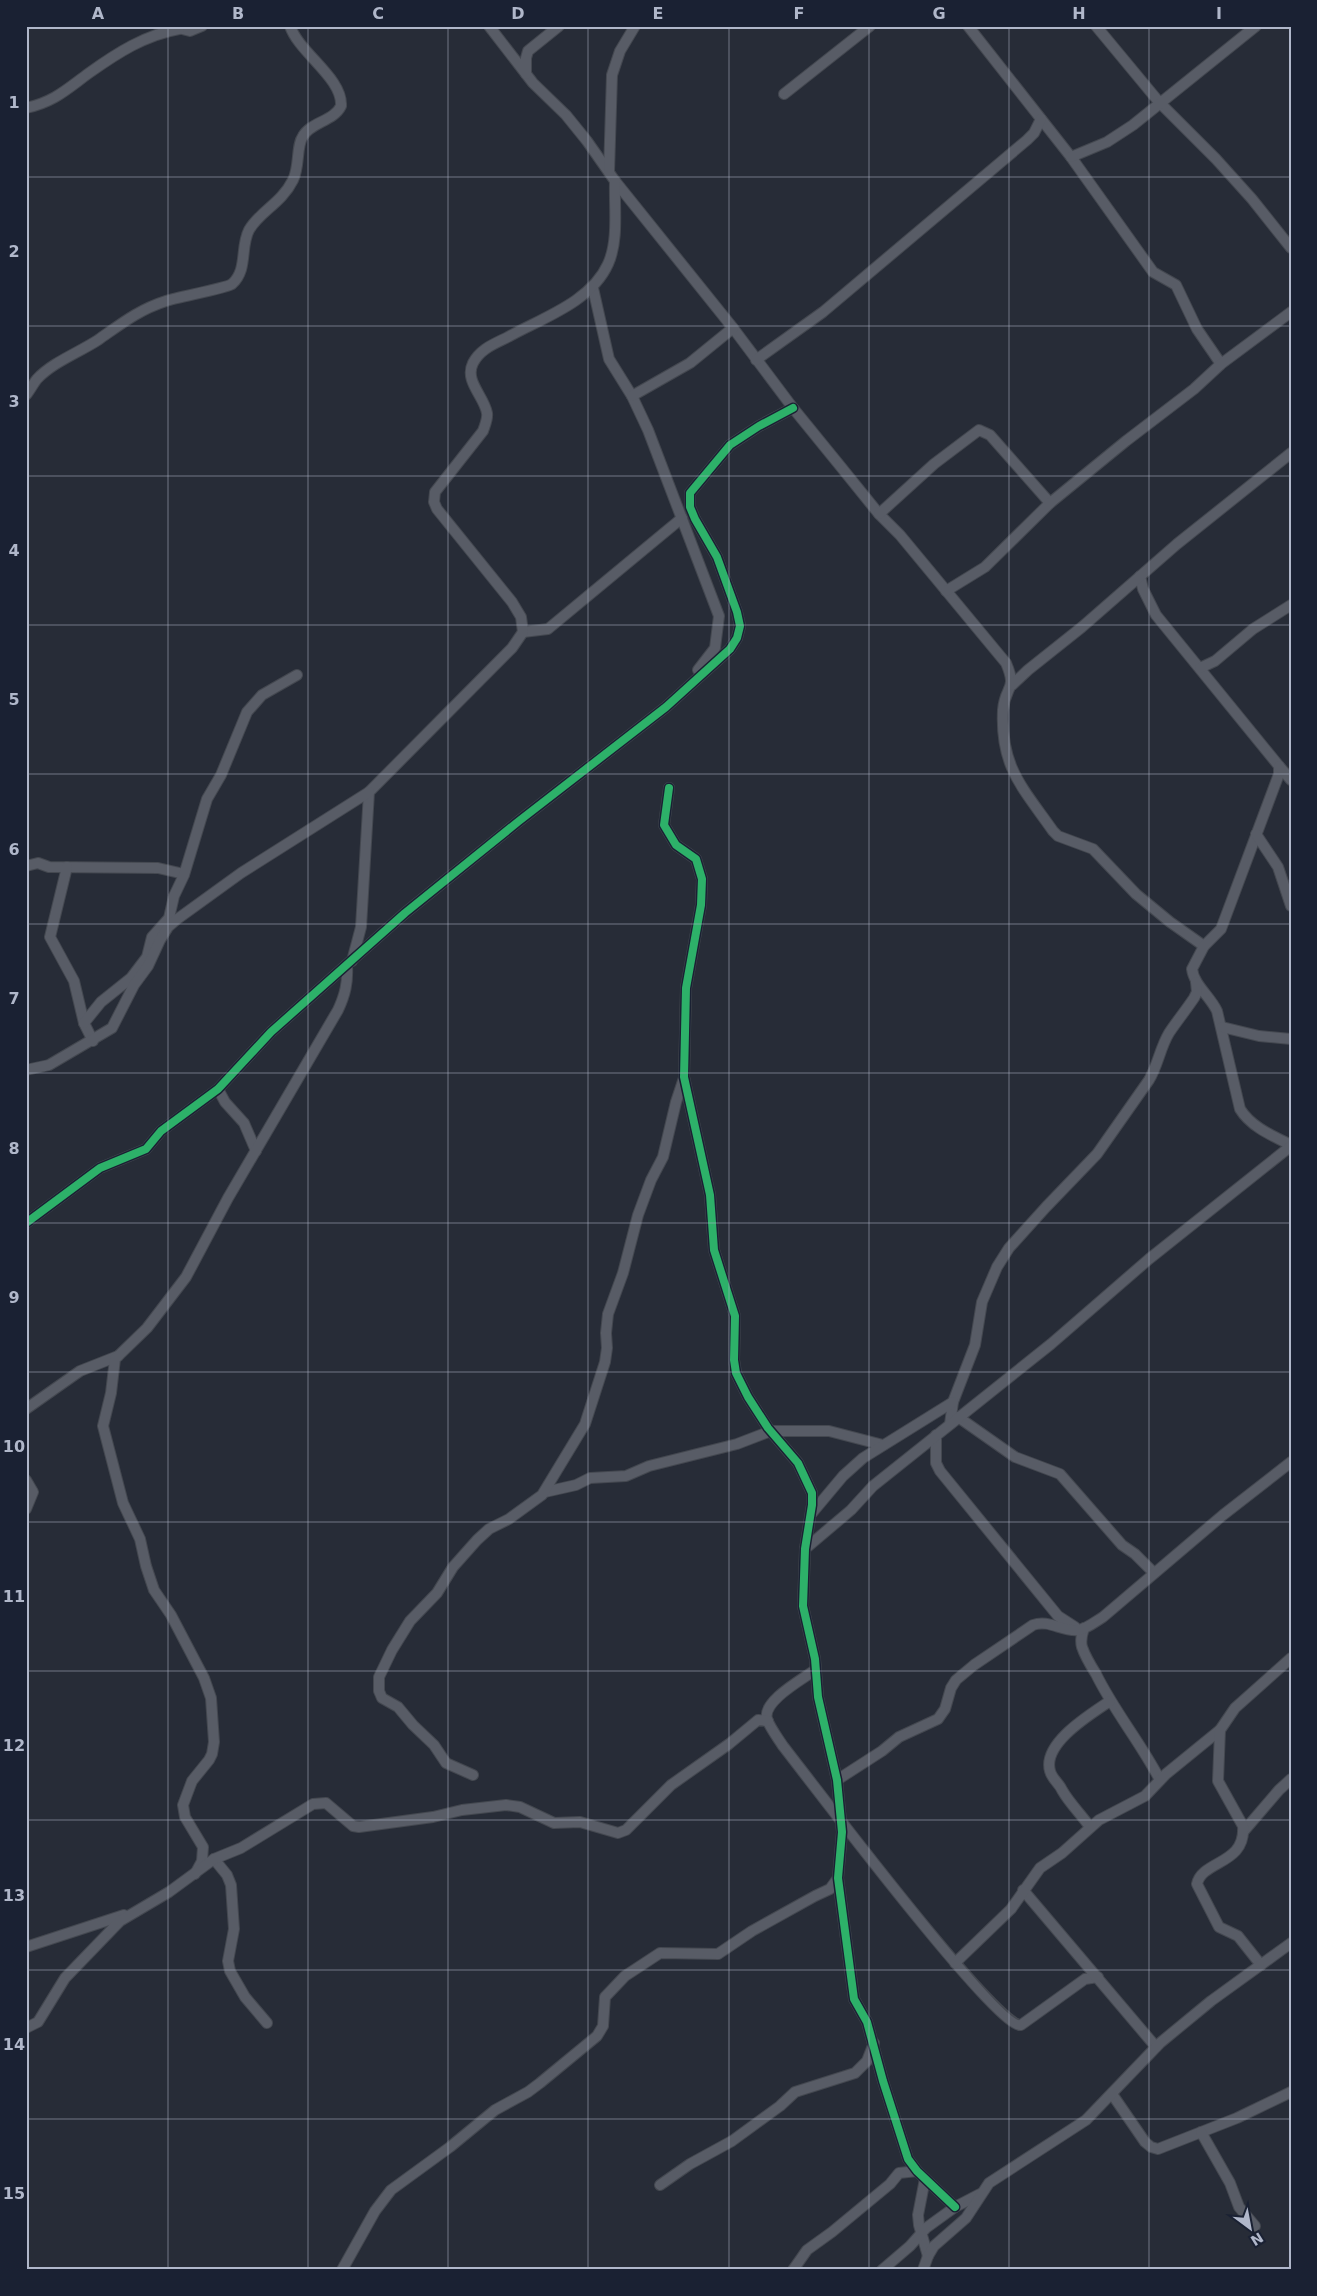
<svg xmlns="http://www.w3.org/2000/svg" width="1317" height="2296" font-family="'DejaVu Sans',sans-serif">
	<rect width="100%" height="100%" fill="#272c37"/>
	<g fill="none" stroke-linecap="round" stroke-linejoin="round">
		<defs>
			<g id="minor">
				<path d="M 489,26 L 533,83 L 566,115 L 587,141 L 615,181 L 733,328 L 793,408 L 841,467 L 879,514 L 900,535 L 1006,663 C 1018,691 1005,685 1003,710 C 1000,767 1023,788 1053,831 L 1058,836 L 1093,849 L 1136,894 L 1170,922 L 1204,946"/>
				<polyline points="968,26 1071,157 1153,272 1176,285 1197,329 1221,364"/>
				<polyline points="1096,26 1159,102 1216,159 1252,199 1291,248"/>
				<polyline points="174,27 190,31 202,26"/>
				<polyline points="526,74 526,58 528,51 559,26"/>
				<polyline points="784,94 870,26"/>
				<path d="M 26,108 C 54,102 67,89 89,73 C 117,53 145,35 179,29"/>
				<polyline points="1071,157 1107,142 1133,125 1256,26"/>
				<polyline points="609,172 612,75 620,51 635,26"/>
				<polyline points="593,288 609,359 632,396 648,430 719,616 715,648 698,670"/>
				<polyline points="756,360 823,312 1027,140 1034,133 1041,119"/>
				<path d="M 26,395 C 30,390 33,384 37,379 C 53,362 78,353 98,340 C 121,324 138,310 166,301 C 178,297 227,288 232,284 C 248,270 240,247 249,230 C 260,211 281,204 293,180 C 300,166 296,146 303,136 C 311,122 334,121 341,106 C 343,78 299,53 290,26"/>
				<polyline points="632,396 690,363 733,328"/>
				<polyline points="879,514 934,464 979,430 990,435 1050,503"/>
				<path d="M 1140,576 L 1143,589 L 1156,615 L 1279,766 L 1279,774 L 1221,929 L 1204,946 L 1192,969 C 1194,985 1210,996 1217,1011 L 1240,1109 C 1251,1127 1273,1136 1291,1145"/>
				<polyline points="946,591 985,567 1050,503 1126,441 1194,389 1221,364 1291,312"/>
				<polyline points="523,632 548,629 682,518"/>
				<polyline points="1200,668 1215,661 1253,629 1291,605"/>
				<polyline points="1012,685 1028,670 1082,627 1177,544 1291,453"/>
				<polyline points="1279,766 1291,780"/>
				<polyline points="669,788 664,825 676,845 696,859 702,879 701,905 686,988 684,1077 710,1195 714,1250 735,1316 734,1360 736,1373 748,1397 768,1428 798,1463 812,1493 812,1505 805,1549 803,1606 815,1659 818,1697 837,1780 842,1832 838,1878 854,1999 867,2022 883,2081 908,2159 917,2171 955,2207"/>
				<polyline points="1256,834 1278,867 1291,906"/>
				<polyline points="26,866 38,863 49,867 158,868 184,874"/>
				<polyline points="67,867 50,937 74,981 84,1023 93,1041"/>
				<path d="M 352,961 L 361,927 L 369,792 L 512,648 L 523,632 L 521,617 L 512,602 L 437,509 L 434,502 L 435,492 L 483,431 C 485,425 488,419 487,413 C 484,396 464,381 473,363 C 480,349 494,344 508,337 C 542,318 591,302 608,264 C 619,240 614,207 615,181"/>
				<polyline points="84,1023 101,1002 131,978 147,957 152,937 169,918 174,896 184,875 207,799 221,775 247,712 262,695 297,675"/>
				<polyline points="1222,1027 1259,1036 1291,1039"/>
				<polyline points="26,1070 49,1065 112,1028 134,985 148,966 160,940 168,927 176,920 241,873 369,792"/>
				<polyline points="218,1089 225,1102 244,1123 256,1151"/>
				<polyline points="26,1223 100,1168 146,1149 161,1131 218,1089 271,1032 405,913 519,821 666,707 730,649 737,638 740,626 737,612 717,557 695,519 690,507 690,493 730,445 759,426 793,408"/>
				<polyline points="26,1409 80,1371 118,1356"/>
				<polyline points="958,1417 1015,1457 1060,1474 1122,1545 1135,1554 1154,1573"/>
				<path d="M 950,1424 L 953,1402 L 975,1345 L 982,1302 L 997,1267 L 1009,1248 L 1046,1207 L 1097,1154 L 1149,1080 C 1158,1065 1160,1048 1169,1033 C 1177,1021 1186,1010 1194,998 L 1197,992 L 1196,982"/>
				<polyline points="936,1435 936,1463 940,1471 1058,1616 1075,1627"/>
				<polyline points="26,1480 33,1492 26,1509"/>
				<polyline points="545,1492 576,1485 590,1478 626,1476 649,1466 737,1444 771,1431 829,1431 883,1445"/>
				<polyline points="812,1513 843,1476 863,1458 953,1402"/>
				<polyline points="805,1549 851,1510 873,1486 1051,1344 1149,1259 1291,1146"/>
				<path d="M 1084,1628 C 1082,1634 1080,1640 1082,1647 C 1085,1656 1091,1666 1096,1674 C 1114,1711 1141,1743 1160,1780"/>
				<path d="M 815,1670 C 803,1679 762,1701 767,1719 C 770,1728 778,1738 783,1746 C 809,1779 998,2030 1021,2025 L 1085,1979 L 1098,1977"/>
				<polyline points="473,1775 446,1763 434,1745 413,1725 398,1707 382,1698 379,1691 379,1677 392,1650 410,1621 437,1593 453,1567 477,1540 489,1529 509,1519 542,1495 585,1424 605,1362 607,1348 606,1333 608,1314 623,1273 638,1215 651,1180 663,1157 676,1102 684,1078"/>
				<path d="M 837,1780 L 882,1751 L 899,1737 L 938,1719 L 945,1709 L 951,1688 L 956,1680 L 974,1665 L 1033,1625 C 1049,1619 1062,1632 1078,1630 C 1087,1629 1096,1621 1103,1617 L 1223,1515 L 1291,1462"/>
				<path d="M 1090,1827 C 1081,1814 1070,1804 1062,1790 C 1059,1783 1052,1779 1050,1771 C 1042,1743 1091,1714 1110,1701"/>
				<polyline points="1243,1832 1279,1790 1291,1779"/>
				<polyline points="214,1859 227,1875 231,1885 234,1929 228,1961 230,1971 245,1997 267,2023"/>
				<path d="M 195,1874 L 202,1861 L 203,1847 L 185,1817 L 183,1805 L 192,1781 L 209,1760 L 212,1754 L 214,1742 L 211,1698 L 204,1678 L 171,1615 L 154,1590 L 146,1566 L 140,1539 L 123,1503 L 103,1426 L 111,1393 L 115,1359 L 147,1328 L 186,1277 L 228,1198 L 338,1010 C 345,995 348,983 347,966"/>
				<polyline points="1023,1890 1156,2047"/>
				<polyline points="26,1947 124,1915"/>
				<polyline points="955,1963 1011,1909 1040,1868 1062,1853 1099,1820 1145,1796 1166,1774 1220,1730"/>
				<path d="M 1261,1965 L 1238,1936 L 1219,1927 L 1197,1884 C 1202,1860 1246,1865 1243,1826 L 1218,1781 L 1220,1730 L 1235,1708 L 1291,1658"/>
				<polyline points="26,2028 38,2022 65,1978 120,1921 169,1892 214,1859 241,1848 313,1804 326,1803 353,1826 359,1827 433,1817 462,1810 506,1805 520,1807 554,1823 580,1822 618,1833 626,1830 671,1785 729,1744 758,1720 768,1721"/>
				<polyline points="1112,2094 1145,2142 1151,2147 1158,2149 1237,2118 1291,2092"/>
				<polyline points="1201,2132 1230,2183 1239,2207 1255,2226"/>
				<polyline points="925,2179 918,2215 919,2225 928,2256"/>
				<polyline points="660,2185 690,2164 732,2141 780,2106 795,2092 855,2073 867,2061 874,2043"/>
				<polyline points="342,2270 375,2211 391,2190 450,2147 495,2110 528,2092 540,2083 597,2036 603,2026 605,1997 625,1976 660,1953 718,1954 752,1931 815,1896 830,1889 838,1878"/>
				<polyline points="793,2270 807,2250 832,2232 890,2184 899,2173 917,2171"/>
				<polyline points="882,2270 910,2246 926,2228 955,2207 980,2194"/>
				<polyline points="923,2270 928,2256 934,2246 966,2218 989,2183 1086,2120 1160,2043 1211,2001 1291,1943"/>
			</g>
		</defs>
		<!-- minor casing -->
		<use href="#minor" stroke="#444850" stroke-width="12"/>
		<!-- minor -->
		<use href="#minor" stroke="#585c66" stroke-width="10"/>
		<defs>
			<g id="cycleway">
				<polyline points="669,788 664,825 676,845 696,859 702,879 701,905 686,988 684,1077 710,1195 714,1250 735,1316 734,1360 736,1373 748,1397 768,1428 798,1463 812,1493 812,1505 805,1549 803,1606 815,1659 818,1697 837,1780 842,1832 838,1878 854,1999 867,2022 883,2081 908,2159 917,2171 955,2207"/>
				<polyline points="26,1223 100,1168 146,1149 161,1131 218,1089 271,1032 405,913 519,821 666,707 730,649 737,638 740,626 737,612 717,557 695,519 690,507 690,493 730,445 759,426 793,408"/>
			</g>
		</defs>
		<!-- cycleway casing -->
		<use href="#cycleway" stroke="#1a2133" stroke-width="11"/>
		<!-- cycleway -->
		<use href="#cycleway" stroke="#2db169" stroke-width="8"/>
	</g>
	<!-- grid -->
	<path fill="none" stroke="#b0b7ca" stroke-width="1" stroke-opacity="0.55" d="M 168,26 L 168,2270M 308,26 L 308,2270M 448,26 L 448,2270M 588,26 L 588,2270M 729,26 L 729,2270M 869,26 L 869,2270M 1009,26 L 1009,2270M 1149,26 L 1149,2270M 26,177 L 1291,177M 26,326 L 1291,326M 26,476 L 1291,476M 26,625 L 1291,625M 26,774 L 1291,774M 26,924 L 1291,924M 26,1073 L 1291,1073M 26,1223 L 1291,1223M 26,1372 L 1291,1372M 26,1522 L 1291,1522M 26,1671 L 1291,1671M 26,1820 L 1291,1820M 26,1970 L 1291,1970M 26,2119 L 1291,2119"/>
	<!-- border -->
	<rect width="1317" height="2296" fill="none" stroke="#1a2133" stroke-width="55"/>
	<!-- north arrow -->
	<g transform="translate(1250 2228) rotate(148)" stroke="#1a2133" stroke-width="4" paint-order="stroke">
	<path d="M0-4L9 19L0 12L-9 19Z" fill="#b0b7ca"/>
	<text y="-8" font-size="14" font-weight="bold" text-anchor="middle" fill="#b0b7ca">N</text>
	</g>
	<rect x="28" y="28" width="1262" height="2240" fill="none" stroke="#b0b7ca" stroke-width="2"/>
	<g font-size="16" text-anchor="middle" font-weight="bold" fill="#b0b7ca">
		<text x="98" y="19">A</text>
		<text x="238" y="19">B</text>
		<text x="378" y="19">C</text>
		<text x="518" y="19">D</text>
		<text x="658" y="19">E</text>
		<text x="799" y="19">F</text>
		<text x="939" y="19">G</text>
		<text x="1079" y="19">H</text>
		<text x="1219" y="19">I</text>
		<text x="14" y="108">1</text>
		<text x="14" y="257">2</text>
		<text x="14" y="407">3</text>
		<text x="14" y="556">4</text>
		<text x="14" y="705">5</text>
		<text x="14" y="855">6</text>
		<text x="14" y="1004">7</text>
		<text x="14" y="1154">8</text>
		<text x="14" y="1303">9</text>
		<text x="14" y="1452">10</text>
		<text x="14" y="1602">11</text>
		<text x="14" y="1751">12</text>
		<text x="14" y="1901">13</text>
		<text x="14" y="2050">14</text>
		<text x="14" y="2199">15</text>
	</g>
</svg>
